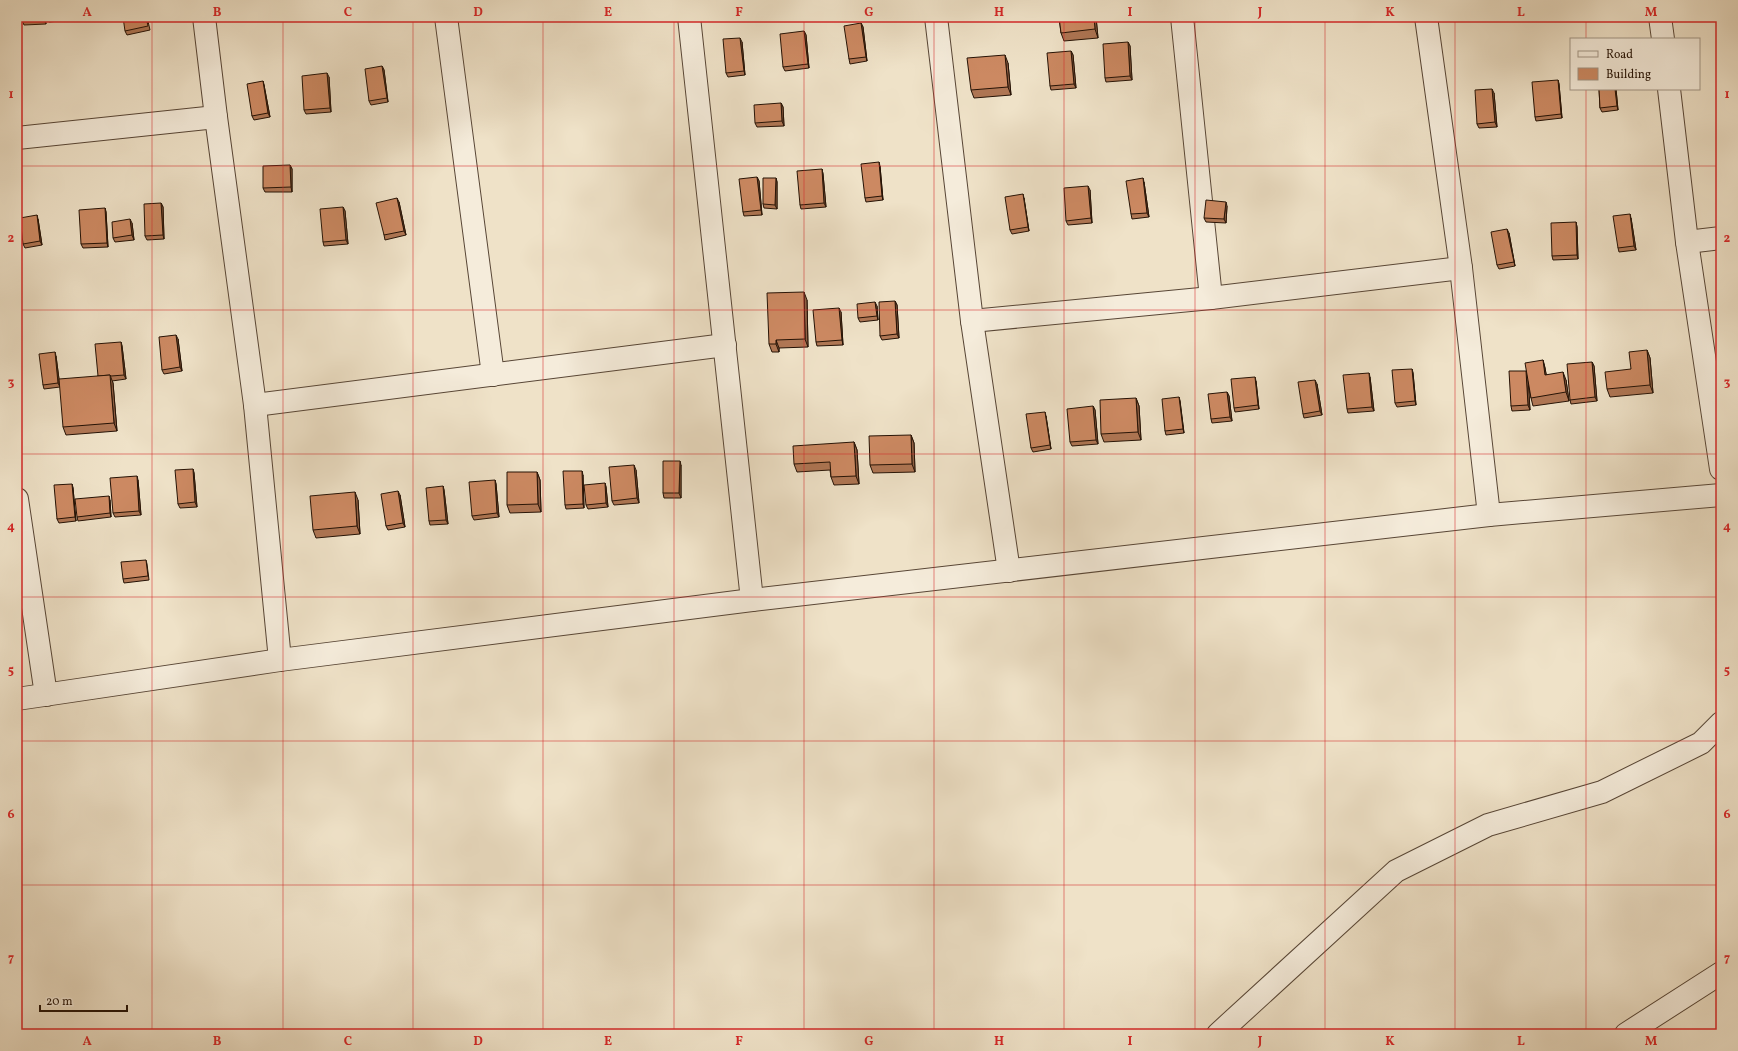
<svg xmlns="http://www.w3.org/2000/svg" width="1738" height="1051" font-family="Vollkorn,serif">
	<rect width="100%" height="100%" fill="#efe2c8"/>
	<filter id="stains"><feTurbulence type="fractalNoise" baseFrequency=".005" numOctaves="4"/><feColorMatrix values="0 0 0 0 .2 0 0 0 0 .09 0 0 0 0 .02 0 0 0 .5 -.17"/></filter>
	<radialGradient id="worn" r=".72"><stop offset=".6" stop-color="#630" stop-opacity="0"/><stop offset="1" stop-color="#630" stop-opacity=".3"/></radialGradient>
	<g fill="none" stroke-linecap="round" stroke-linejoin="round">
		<defs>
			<g id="street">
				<polyline points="204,17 216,117 255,405 280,660"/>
				<polyline points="446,17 493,375"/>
				<polyline points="689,17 752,600"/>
				<polyline points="936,17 972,321 1009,571"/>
				<polyline points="1182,17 1211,298"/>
				<polyline points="1426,17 1461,268 1489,515"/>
				<polyline points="1660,17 1663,39"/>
				<polyline points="1669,89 1687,242 1721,469"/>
				<polyline points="17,138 216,117"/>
				<polyline points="1687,242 1721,238"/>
				<polyline points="972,321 1211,298 1461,268"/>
				<polyline points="255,405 725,345"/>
				<polyline points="17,499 46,695"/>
				<polyline points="17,699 280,660 752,600 1489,515 1721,495"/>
				<polyline points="1218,1034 1396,871 1488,825 1602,792 1701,743 1721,723"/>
				<polyline points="1626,1034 1721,973"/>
			</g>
		</defs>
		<!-- street casing -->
		<use href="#street" stroke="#584636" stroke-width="24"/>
		<!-- street -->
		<use href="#street" stroke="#f5ecdb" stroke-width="22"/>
	</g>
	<!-- wall -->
	<g fill="#af7654" stroke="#251205">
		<polygon points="22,17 45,17 46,24 24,25 22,20"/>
		<polygon points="47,17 100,17 49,22"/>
		<polygon points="147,17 150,30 127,35 125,31"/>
		<polygon points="1059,17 1096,17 1098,38 1064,41 1061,33"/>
		<polygon points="861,23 863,27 867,61 850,64 849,59"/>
		<polygon points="804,31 806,35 809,68 785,71 783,67"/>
		<polygon points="742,42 745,75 728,77 726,73"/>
		<polygon points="1128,42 1130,46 1132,80 1106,82 1105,78"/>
		<polygon points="1071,51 1073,55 1076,88 1051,90 1050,86"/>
		<polygon points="1008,63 1011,95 974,98 971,90"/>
		<polygon points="382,66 384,70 388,102 371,105 369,101"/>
		<polygon points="329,77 331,112 306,114 304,110"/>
		<polygon points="1558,80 1559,84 1562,118 1536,121 1535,117"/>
		<polygon points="263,81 264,85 270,117 254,120 252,116"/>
		<polygon points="1599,89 1616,89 1618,110 1602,112 1600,108"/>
		<polygon points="1494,93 1497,127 1479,128 1477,124"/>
		<polygon points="781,103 783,107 784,126 757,127 755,123"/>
		<polygon points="290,165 292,169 292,192 265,192 263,188"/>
		<polygon points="880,166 883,200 866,202 865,198"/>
		<polygon points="822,169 823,174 826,207 801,209 800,205"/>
		<polygon points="757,177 759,181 762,215 744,216 743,212"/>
		<polygon points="776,178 777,182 777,209 764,208 763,204"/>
		<polygon points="1144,182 1149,217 1132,219 1131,214"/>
		<polygon points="1090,190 1092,223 1068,225 1066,221"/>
		<polygon points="1024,198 1029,231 1012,234 1010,230"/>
		<polygon points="399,202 406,235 385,240 384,235"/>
		<polygon points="161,203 163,207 164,239 147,240 145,236"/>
		<polygon points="1227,206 1226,223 1206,222 1204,218"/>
		<polygon points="343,207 345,211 348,244 324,246 323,242"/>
		<polygon points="105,208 106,212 108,247 83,248 81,244"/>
		<polygon points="1631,218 1636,250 1619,252 1618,248"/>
		<polygon points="38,219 42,245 25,248 23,244"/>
		<polygon points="1576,222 1577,227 1578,259 1553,260 1552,256"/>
		<polygon points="132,223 134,240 115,242 113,238"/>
		<polygon points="1509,233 1515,266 1499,269 1497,265"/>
		<polygon points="807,300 808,347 779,348 779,352 772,352 769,344"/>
		<polygon points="895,301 897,305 899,338 882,340 880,336"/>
		<polygon points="877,306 878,320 860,322 858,318"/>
		<polygon points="841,312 843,345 817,346 816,342"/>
		<polygon points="178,339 182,371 164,374 162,370"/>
		<polygon points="121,342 122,346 126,379 112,381 113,383 117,431 66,435 63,427"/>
		<polygon points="1647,350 1650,358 1653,393 1610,397 1607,389 1631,369"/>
		<polygon points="56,356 60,387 44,389 43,385"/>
		<polygon points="1543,360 1545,368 1546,375 1566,380 1569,401 1533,406 1531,398 1528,384 1530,410 1512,411 1511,406 1526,371"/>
		<polygon points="1592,362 1594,366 1597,401 1571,404 1570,400"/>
		<polygon points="1412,369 1413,373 1416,405 1397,407 1395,403"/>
		<polygon points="1370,377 1374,411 1348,413 1347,409"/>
		<polygon points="1256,381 1259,409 1235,412 1234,408"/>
		<polygon points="1317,384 1322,415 1304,418 1303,414"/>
		<polygon points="1227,392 1229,396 1232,421 1212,423 1211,419"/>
		<polygon points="1179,397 1180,401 1184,433 1166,435 1165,431"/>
		<polygon points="1136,398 1139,406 1141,440 1104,442 1101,434"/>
		<polygon points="1093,406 1095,410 1098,444 1072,446 1070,442"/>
		<polygon points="1046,416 1051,449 1033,452 1031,448"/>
		<polygon points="911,435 914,443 915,472 873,473 870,465"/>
		<polygon points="854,442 857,450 859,484 834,485 831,477 830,470 797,472 794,464"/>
		<polygon points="681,465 681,498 664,498 663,493"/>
		<polygon points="193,469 194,473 197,507 180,508 178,504"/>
		<polygon points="636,470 639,503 614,505 612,501"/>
		<polygon points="537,472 540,480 541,512 510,513 507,505"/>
		<polygon points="583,475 584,508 566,509 565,505"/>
		<polygon points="138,480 141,515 115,517 113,513"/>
		<polygon points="495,480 496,484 499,517 474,520 472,516"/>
		<polygon points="605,483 606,487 608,507 588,509 586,505"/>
		<polygon points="72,484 73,488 76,521 59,523 57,519"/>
		<polygon points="443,486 444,490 448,524 430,525 429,521"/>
		<polygon points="400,495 405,527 388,530 386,526"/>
		<polygon points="110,500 111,517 78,521 77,517"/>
		<polygon points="358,500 360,534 316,538 313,530"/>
		<polygon points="146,560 147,564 149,580 124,583 123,579"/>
	</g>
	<!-- shaded-wall -->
	<g fill="#8f6045" stroke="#251205">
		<polygon points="44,17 45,17 46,24 44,20"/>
		<polygon points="1094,17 1096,17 1098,38 1095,29"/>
		<polygon points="861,23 863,27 867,61 866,57"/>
		<polygon points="804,31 806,35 809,68 808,64"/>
		<polygon points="740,38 742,42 745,75 744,71"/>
		<polygon points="1128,42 1130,46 1132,80 1130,76"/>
		<polygon points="1071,51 1073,55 1076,88 1074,84"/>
		<polygon points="1005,55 1008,63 1011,95 1008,87"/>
		<polygon points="382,66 384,70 388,102 387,98"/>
		<polygon points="327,73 329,77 331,112 330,108"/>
		<polygon points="1558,80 1559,84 1562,118 1561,114"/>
		<polygon points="263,81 264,85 270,117 268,113"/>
		<polygon points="1492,89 1494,93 1497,127 1495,122"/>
		<polygon points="1615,89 1616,89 1618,110 1617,106"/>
		<polygon points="781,103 783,107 784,126 782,121"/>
		<polygon points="879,162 880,166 883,200 882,196"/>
		<polygon points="290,165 292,169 292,192 291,187"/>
		<polygon points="822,169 823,174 826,207 824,203"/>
		<polygon points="757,177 759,181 762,215 761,210"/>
		<polygon points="776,178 777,182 777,209 775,205"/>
		<polygon points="1143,178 1144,182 1149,217 1147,213"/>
		<polygon points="1088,186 1090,190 1092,223 1091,218"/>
		<polygon points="1023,194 1024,198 1029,231 1028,227"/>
		<polygon points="397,198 399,202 406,235 404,231"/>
		<polygon points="1226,202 1227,206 1226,223 1224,219"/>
		<polygon points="161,203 163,207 164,239 163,235"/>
		<polygon points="343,207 345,211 348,244 346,240"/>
		<polygon points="105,208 106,212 108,247 107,243"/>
		<polygon points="1630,214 1631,218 1636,250 1634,246"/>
		<polygon points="37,215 38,219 42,245 40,241"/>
		<polygon points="130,219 132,223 134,240 132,235"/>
		<polygon points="1576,222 1577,227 1578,259 1577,255"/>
		<polygon points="1507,229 1509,233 1515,266 1514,262"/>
		<polygon points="804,292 807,300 808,347 805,339"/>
		<polygon points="895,301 897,305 899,338 897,334"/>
		<polygon points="875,302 877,306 878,320 877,316"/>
		<polygon points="839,308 841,312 843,345 842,340"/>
		<polygon points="176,335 178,339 182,371 180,367"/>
		<polygon points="776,340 779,348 779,352 776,344"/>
		<polygon points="121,342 122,346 126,379 124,375"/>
		<polygon points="1647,350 1650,358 1653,393 1650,385"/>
		<polygon points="55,352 56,356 60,387 58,383"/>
		<polygon points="1543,360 1545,368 1548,383 1545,375"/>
		<polygon points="1592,362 1594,366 1597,401 1595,397"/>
		<polygon points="1412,369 1413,373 1416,405 1415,401"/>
		<polygon points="1526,371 1528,375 1530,410 1528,405"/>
		<polygon points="1563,372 1566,380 1569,401 1566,392"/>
		<polygon points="1369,373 1370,377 1374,411 1372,407"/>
		<polygon points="110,375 113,383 117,431 114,423"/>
		<polygon points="1255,377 1256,381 1259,409 1258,405"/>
		<polygon points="1315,380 1317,384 1322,415 1320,411"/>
		<polygon points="1227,392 1229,396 1232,421 1230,417"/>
		<polygon points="1179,397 1180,401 1184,433 1183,429"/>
		<polygon points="1136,398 1139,406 1141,440 1138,432"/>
		<polygon points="1093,406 1095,410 1098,444 1096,440"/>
		<polygon points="1045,412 1046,416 1051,449 1050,445"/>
		<polygon points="911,435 914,443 915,472 912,464"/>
		<polygon points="854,442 857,450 859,484 856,476"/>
		<polygon points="680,461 681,465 681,498 679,493"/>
		<polygon points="634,465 636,470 639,503 637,498"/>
		<polygon points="193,469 194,473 197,507 195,502"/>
		<polygon points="582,471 583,475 584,508 583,504"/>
		<polygon points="537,472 540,480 541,512 538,504"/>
		<polygon points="137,476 138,480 141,515 139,511"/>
		<polygon points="495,480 496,484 499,517 497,513"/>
		<polygon points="605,483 606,487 608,507 606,503"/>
		<polygon points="72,484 73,488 76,521 75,517"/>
		<polygon points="443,486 444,490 448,524 446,520"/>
		<polygon points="398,491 400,495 405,527 403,523"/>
		<polygon points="355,492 358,500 360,534 357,526"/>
		<polygon points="109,496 110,500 111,517 110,513"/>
	</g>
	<!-- building -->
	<g fill="#cc8962" stroke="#251205">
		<rect x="22" y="17" width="22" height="3"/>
		<polygon points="123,17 146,17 148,26 125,31"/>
		<polygon points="1059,17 1094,17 1095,29 1061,33"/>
		<polygon points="861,23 866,57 849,59 844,26"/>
		<polygon points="804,31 808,64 783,67 780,34"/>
		<polygon points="740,38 744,71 726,73 723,39"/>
		<polygon points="1128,42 1130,76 1105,78 1103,44"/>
		<polygon points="1071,51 1074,84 1050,86 1047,53"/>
		<polygon points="1005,55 1008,87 971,90 967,58"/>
		<polygon points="382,66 387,98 369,101 365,69"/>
		<polygon points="327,73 330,108 304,110 302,76"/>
		<polygon points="1558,80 1561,114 1535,117 1532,82"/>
		<polygon points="263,81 268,113 252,116 247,84"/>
		<polygon points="1492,89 1495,122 1477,124 1475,90"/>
		<polygon points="1599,89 1615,89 1617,106 1600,108"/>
		<polygon points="1720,100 1721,100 1721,113"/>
		<polygon points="781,103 782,121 755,123 754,105"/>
		<polygon points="879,162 882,196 865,198 861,164"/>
		<polygon points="290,165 291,187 263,188 263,166"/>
		<polygon points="822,169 824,203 800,205 797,171"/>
		<polygon points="757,177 761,210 743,212 739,179"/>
		<polygon points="763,178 776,178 775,205 763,204"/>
		<polygon points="1143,178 1147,213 1131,214 1126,181"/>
		<polygon points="1088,186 1091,218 1066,221 1064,188"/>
		<polygon points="1023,194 1028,227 1010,230 1005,197"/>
		<polygon points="397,198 404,231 384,235 376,203"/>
		<polygon points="1206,200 1226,202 1224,219 1204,218"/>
		<polygon points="161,203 163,235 145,236 144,204"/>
		<polygon points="343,207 346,240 323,242 320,209"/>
		<polygon points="105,208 107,243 81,244 79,210"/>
		<polygon points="1630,214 1634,246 1618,248 1613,216"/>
		<polygon points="37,215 40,241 23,244 20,218"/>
		<polygon points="130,219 132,235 113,238 112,222"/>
		<polygon points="1576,222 1577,255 1552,256 1551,223"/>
		<polygon points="1507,229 1514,262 1497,265 1491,232"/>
		<polygon points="804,292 805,339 776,340 776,344 769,344 767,293"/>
		<polygon points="895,301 897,334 880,336 879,302"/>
		<polygon points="875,302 877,316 858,318 857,304"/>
		<polygon points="839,308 842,340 816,342 813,310"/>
		<polygon points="176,335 180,367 162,370 159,337"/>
		<polygon points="121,342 124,375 111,376 110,375 98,376 95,344"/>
		<polygon points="1647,350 1650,385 1607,389 1605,372 1631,369 1629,352"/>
		<polygon points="55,352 58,383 43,385 39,354"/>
		<polygon points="1543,360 1545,375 1563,372 1566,392 1531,398 1525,363"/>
		<polygon points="1592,362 1595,397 1570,400 1567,364"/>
		<polygon points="1412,369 1415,401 1395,403 1392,370"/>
		<polygon points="1509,371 1526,371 1528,405 1511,406"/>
		<polygon points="1369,373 1372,407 1347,409 1343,375"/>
		<polygon points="110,375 114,423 63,427 59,379"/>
		<polygon points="1255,377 1258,405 1234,408 1231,379"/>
		<polygon points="1315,380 1320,411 1303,414 1298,382"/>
		<polygon points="1227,392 1230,417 1211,419 1208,394"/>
		<polygon points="1179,397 1183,429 1165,431 1162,399"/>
		<polygon points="1136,398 1138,432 1101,434 1100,400"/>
		<polygon points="1093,406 1096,440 1070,442 1067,409"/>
		<polygon points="1045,412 1050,445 1031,448 1026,414"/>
		<polygon points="911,435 912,464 870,465 869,436"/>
		<polygon points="854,442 856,476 831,477 830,462 794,464 793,446"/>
		<polygon points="663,461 680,461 679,493 663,493"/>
		<polygon points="634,465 637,498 612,501 609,467"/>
		<polygon points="193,469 195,502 178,504 175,470"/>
		<polygon points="563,471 582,471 583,504 565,505"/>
		<polygon points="507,472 537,472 538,504 507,505"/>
		<polygon points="137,476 139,511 113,513 110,478"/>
		<polygon points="495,480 497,513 472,516 469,482"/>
		<polygon points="605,483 606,503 586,505 584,485"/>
		<polygon points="72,484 75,517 57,519 54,485"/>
		<polygon points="443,486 446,520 429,521 426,488"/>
		<polygon points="398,491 403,523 386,526 381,494"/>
		<polygon points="355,492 357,526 313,530 310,496"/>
		<polygon points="109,496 110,513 77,517 75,499"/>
		<polygon points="146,560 148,576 123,579 121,562"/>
	</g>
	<!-- grid -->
	<path fill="none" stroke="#d62828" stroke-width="1" stroke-opacity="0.55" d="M 152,17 L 152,1034M 283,17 L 283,1034M 413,17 L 413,1034M 543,17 L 543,1034M 674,17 L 674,1034M 804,17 L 804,1034M 934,17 L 934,1034M 1064,17 L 1064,1034M 1195,17 L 1195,1034M 1325,17 L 1325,1034M 1455,17 L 1455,1034M 1586,17 L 1586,39M 1586,89 L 1586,1034M 17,166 L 1721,166M 17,310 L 1721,310M 17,454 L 1721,454M 17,597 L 1721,597M 17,741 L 1721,741M 17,885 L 1721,885"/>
	<!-- margin -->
	<rect width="1738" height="1051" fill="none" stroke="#efe2c8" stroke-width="44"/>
	<!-- legend -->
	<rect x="1570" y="38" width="130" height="52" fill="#f5ecdb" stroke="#a29585"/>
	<rect x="1578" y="51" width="20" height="6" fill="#f5ecdb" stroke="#a29585"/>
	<text x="1606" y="58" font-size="12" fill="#251205">Road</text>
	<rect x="1578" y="68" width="20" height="12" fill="#cc8962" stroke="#a29585"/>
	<text x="1606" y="78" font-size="12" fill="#251205">Building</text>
	<!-- scale -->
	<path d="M40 1005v6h87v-6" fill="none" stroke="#251205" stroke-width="2"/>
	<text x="46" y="1005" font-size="12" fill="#251205" stroke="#f5ecdb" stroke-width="3" paint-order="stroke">20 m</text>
	<rect x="22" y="22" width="1694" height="1007" fill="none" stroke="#d62828" stroke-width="1.5"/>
	<g font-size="13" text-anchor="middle" font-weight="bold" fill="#d62828">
		<text x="87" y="16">A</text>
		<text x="217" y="16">B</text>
		<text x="348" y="16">C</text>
		<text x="478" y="16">D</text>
		<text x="608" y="16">E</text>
		<text x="739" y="16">F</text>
		<text x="869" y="16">G</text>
		<text x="999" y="16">H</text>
		<text x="1130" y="16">I</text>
		<text x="1260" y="16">J</text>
		<text x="1390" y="16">K</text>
		<text x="1521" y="16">L</text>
		<text x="1651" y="16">M</text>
		<text x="11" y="98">1</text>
		<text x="1727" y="98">1</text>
		<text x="11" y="242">2</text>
		<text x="1727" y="242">2</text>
		<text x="11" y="386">3</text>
		<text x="1727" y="386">3</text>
		<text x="11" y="530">4</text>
		<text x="1727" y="530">4</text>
		<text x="11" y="674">5</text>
		<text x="1727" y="674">5</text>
		<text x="11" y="818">6</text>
		<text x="1727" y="818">6</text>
		<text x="11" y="962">7</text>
		<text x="1727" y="962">7</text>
		<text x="87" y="1045">A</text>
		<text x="217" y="1045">B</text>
		<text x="348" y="1045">C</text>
		<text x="478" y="1045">D</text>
		<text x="608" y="1045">E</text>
		<text x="739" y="1045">F</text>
		<text x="869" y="1045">G</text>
		<text x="999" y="1045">H</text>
		<text x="1130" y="1045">I</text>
		<text x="1260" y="1045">J</text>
		<text x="1390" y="1045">K</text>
		<text x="1521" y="1045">L</text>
		<text x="1651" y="1045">M</text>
	</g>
	<rect width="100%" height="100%" filter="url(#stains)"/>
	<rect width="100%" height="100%" fill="url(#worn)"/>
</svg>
